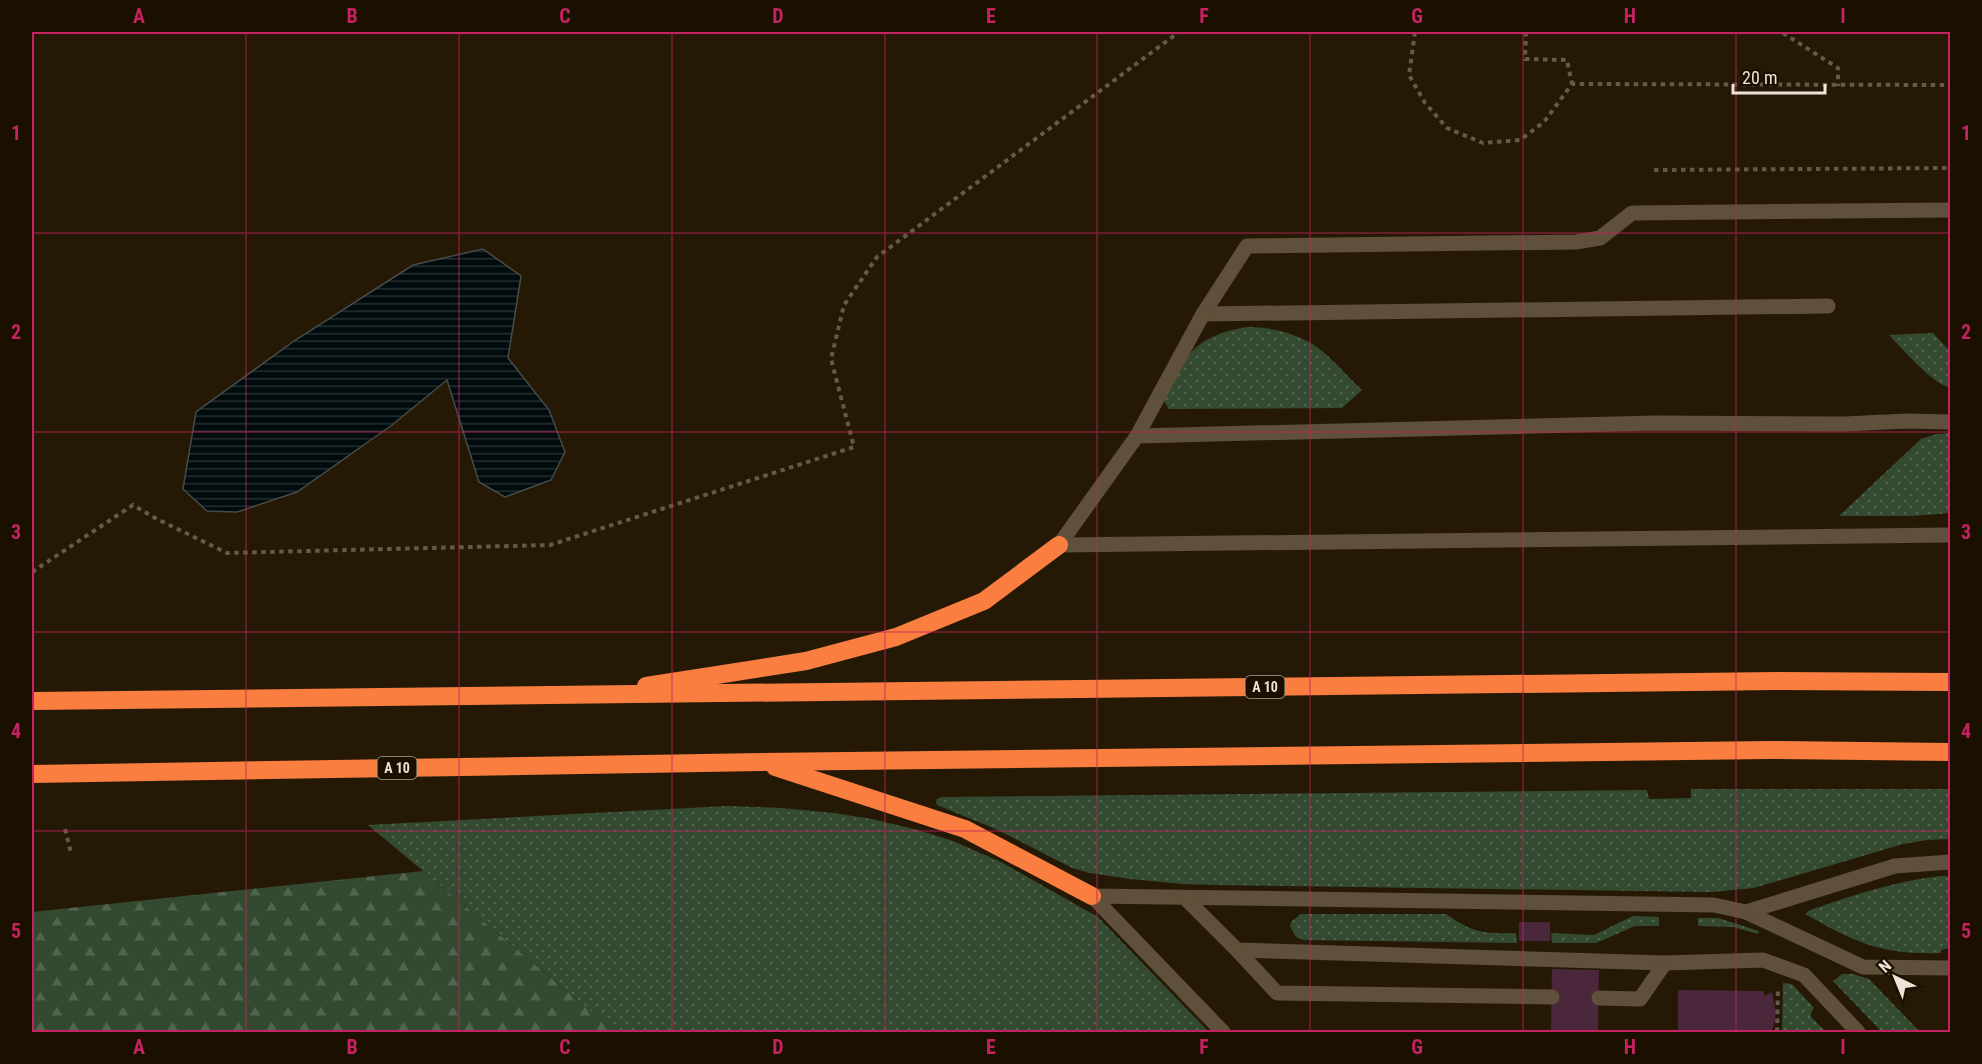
<svg xmlns="http://www.w3.org/2000/svg" width="1982" height="1064" font-family="'Roboto Condensed',sans-serif">
	<defs>
		<pattern id="grass-dots" width="8" height="8" patternUnits="userSpaceOnUse" patternTransform="scale(1.5)"><rect width="8" height="8" fill="#334a31"/><path d="M2 2h.1M6 6h.1" fill="none" stroke="#51644e" stroke-width="1.8" stroke-linecap="round"/></pattern>
		<pattern id="forest-firs" width="22" height="20" patternUnits="userSpaceOnUse" patternTransform="scale(1.5)"><rect width="22" height="20" fill="#334a31"/><path d="M5 1l3.5 6h-7zM16 11l3.5 6h-7z" fill="#51644e"/></pattern>
		<pattern id="water-rules" width="6" height="5" patternUnits="userSpaceOnUse" patternTransform="scale(1.5)"><rect width="6" height="5" fill="#000b0d"/><path d="M0 2.5h6" fill="none" stroke="#262e30"/></pattern>
	</defs>
	<rect width="100%" height="100%" fill="#251905"/>
	<!-- grass -->
	<g fill="url(#grass-dots)">
		<path d="M 1248,327 C 1271,327 1298,334 1317,347 C 1333,359 1347,376 1362,390 L 1342,408 L 1169,409 L 1162,398 C 1171,384 1179,367 1190,354 C 1204,337 1227,330 1248,327 Z"/>
		<path d="M 1933,333 L 1950,351 L 1950,387 C 1935,387 1901,347 1889,335 Z"/>
		<polygon points="1950,433 1950,513 1913,516 1839,516 1921,439 1937,434"/>
		<polygon points="1691,789 1950,789 1950,839 1927,840 1903,844 1754,888 1711,892 1216,885 1183,884 1130,879 1090,873 1072,868 998,830 937,805 936,802 937,799 942,797 1647,790 1649,799 1691,798"/>
		<polygon points="727,806 782,808 834,813 872,819 918,830 953,841 1001,862 1098,917 1209,1032 616,1032 368,825"/>
		<path d="M 1941,876 L 1950,876 L 1950,948 L 1941,950 L 1941,953 C 1914,954 1886,952 1861,942 C 1842,935 1823,924 1805,914 L 1810,910 C 1854,895 1895,881 1941,876 Z"/>
		<path d="M 1301,914 L 1446,914 C 1473,933 1484,934 1516,933 L 1517,943 L 1303,940 L 1296,937 L 1290,926 L 1292,921 Z"/>
		<polygon points="1633,916 1659,917 1659,926 1635,926 1596,943 1552,943 1551,933 1594,935"/>
		<polygon points="1698,918 1718,918 1759,931 1758,934 1733,927 1698,926"/>
		<polygon points="1842,974 1853,974 1869,979 1920,1032 1882,1032 1833,981"/>
		<polygon points="1783,983 1792,984 1814,1008 1811,1013 1811,1017 1826,1032 1782,1032"/>
	</g>
	<!-- forest -->
	<polygon fill="url(#forest-firs)" points="423,871 616,1032 32,1032 32,912"/>
	<!-- water -->
	<polygon fill="url(#water-rules)" stroke="#474c4a" stroke-width="1.5" points="483,249 521,276 508,358 549,410 565,452 551,480 505,497 479,482 447,380 392,425 297,492 237,512 207,511 183,489 196,412 294,341 413,265"/>
	<!-- building -->
	<g fill="#4a273b">
		<rect x="1519" y="922" width="31" height="19"/>
		<polygon points="1552,969 1599,970 1598,1032 1551,1032"/>
		<polygon points="1678,990 1764,991 1764,996 1772,992 1776,1014 1772,1032 1678,1032"/>
	</g>
	<g fill="none" stroke-linecap="round" stroke-linejoin="round">
		<!-- path -->
		<g stroke="#655a48" stroke-width="4" stroke-dasharray="4.5 4.5" stroke-linecap="butt">
			<polyline points="1415,32 1409,75 1425,103 1447,128 1483,143 1520,140 1544,122 1572,84 1950,85"/>
			<polyline points="1526,32 1525,59 1567,60 1572,84"/>
			<polyline points="1783,33 1838,68 1838,86"/>
			<polyline points="1654,170 1950,168"/>
			<polyline points="32,572 133,505 157,519 227,553 550,545 854,447 831,359 844,305 877,257 1179,32"/>
			<polyline points="65,829 71,853"/>
			<polyline points="1777,1032 1778,988"/>
		</g>
		<!-- service -->
		<g stroke="#5e503a" stroke-width="15">
			<polyline points="1203,314 1828,306"/>
			<polyline points="1137,436 1203,314 1247,246 1576,242 1600,238 1632,213 1950,210"/>
			<polyline points="1059,545 1137,436 1655,423 1844,424 1907,421 1950,422"/>
			<polyline points="1059,545 1950,535"/>
			<polyline points="1092,896 1714,905 1746,912 1863,967 1950,968"/>
			<polyline points="1092,896 1223,1032"/>
			<polyline points="1186,899 1237,950 1665,963 1763,960 1804,975 1858,1032"/>
			<polyline points="1746,912 1895,866 1950,862"/>
			<polyline points="1237,950 1277,993 1552,997"/>
			<polyline points="1599,998 1640,999 1665,963"/>
		</g>
		<!-- motorway -->
		<g stroke="#f97e40" stroke-width="18">
			<polyline points="646,686 806,661 896,637 984,601 1059,545"/>
			<polyline points="32,701 1776,681 1950,682"/>
			<polyline points="775,767 965,829 1092,896"/>
			<polyline points="32,774 762,762 1770,750 1950,752"/>
		</g>
	</g>
	<!-- grid -->
	<path fill="none" stroke="#c42261" stroke-width="1.5" stroke-opacity="0.55" d="M 246,32 L 246,1032M 459,32 L 459,1032M 672,32 L 672,1032M 885,32 L 885,1032M 1097,32 L 1097,1032M 1310,32 L 1310,1032M 1523,32 L 1523,1032M 1736,32 L 1736,1032M 32,233 L 1950,233M 32,432 L 1950,432M 32,632 L 1950,632M 32,831 L 1950,831"/>
	<g text-anchor="middle" stroke-width="4.5" stroke-linejoin="round" paint-order="stroke">
		<!-- shield labels -->
		<g fill="#1b1000" stroke="#aea496" stroke-width="1.5">
			<rect x="1245.5" y="676" width="39" height="22" rx="4.5"/>
			<rect x="377.5" y="757" width="39" height="22" rx="4.5"/>
		</g>
		<g font-size="14" font-weight="bold" fill="#ede4d7">
			<text x="1265" y="692">A 10</text>
			<text x="397" y="773">A 10</text>
		</g>
	</g>
	<!-- border -->
	<rect width="1982" height="1064" fill="none" stroke="#1b1000" stroke-width="66"/>
	<!-- north arrow -->
	<g transform="translate(1895 977) rotate(317)" stroke="#1b1000" stroke-width="4.5" paint-order="stroke">
	<path d="M0-4.5L10 22L0 15L-10 22Z" fill="#ede4d7"/>
	<text y="-9" font-size="16" font-weight="bold" text-anchor="middle" fill="#ede4d7">N</text>
	</g>
	<!-- scale -->
	<path d="M1733 84v9h92v-9" fill="none" stroke="#ede4d7" stroke-width="3"/>
	<text x="1742" y="84" font-size="18" fill="#ede4d7" stroke="#1b1000" stroke-width="4.5" paint-order="stroke">20 m</text>
	<rect x="33" y="33" width="1916" height="998" fill="none" stroke="#c42261" stroke-width="2"/>
	<g font-size="20" text-anchor="middle" font-weight="bold" fill="#c42261">
		<text x="139" y="23">A</text>
		<text x="352" y="23">B</text>
		<text x="565" y="23">C</text>
		<text x="778" y="23">D</text>
		<text x="991" y="23">E</text>
		<text x="1204" y="23">F</text>
		<text x="1417" y="23">G</text>
		<text x="1630" y="23">H</text>
		<text x="1843" y="23">I</text>
		<text x="16" y="140">1</text>
		<text x="1966" y="140">1</text>
		<text x="16" y="339">2</text>
		<text x="1966" y="339">2</text>
		<text x="16" y="539">3</text>
		<text x="1966" y="539">3</text>
		<text x="16" y="738">4</text>
		<text x="1966" y="738">4</text>
		<text x="16" y="938">5</text>
		<text x="1966" y="938">5</text>
		<text x="139" y="1054">A</text>
		<text x="352" y="1054">B</text>
		<text x="565" y="1054">C</text>
		<text x="778" y="1054">D</text>
		<text x="991" y="1054">E</text>
		<text x="1204" y="1054">F</text>
		<text x="1417" y="1054">G</text>
		<text x="1630" y="1054">H</text>
		<text x="1843" y="1054">I</text>
	</g>
</svg>
